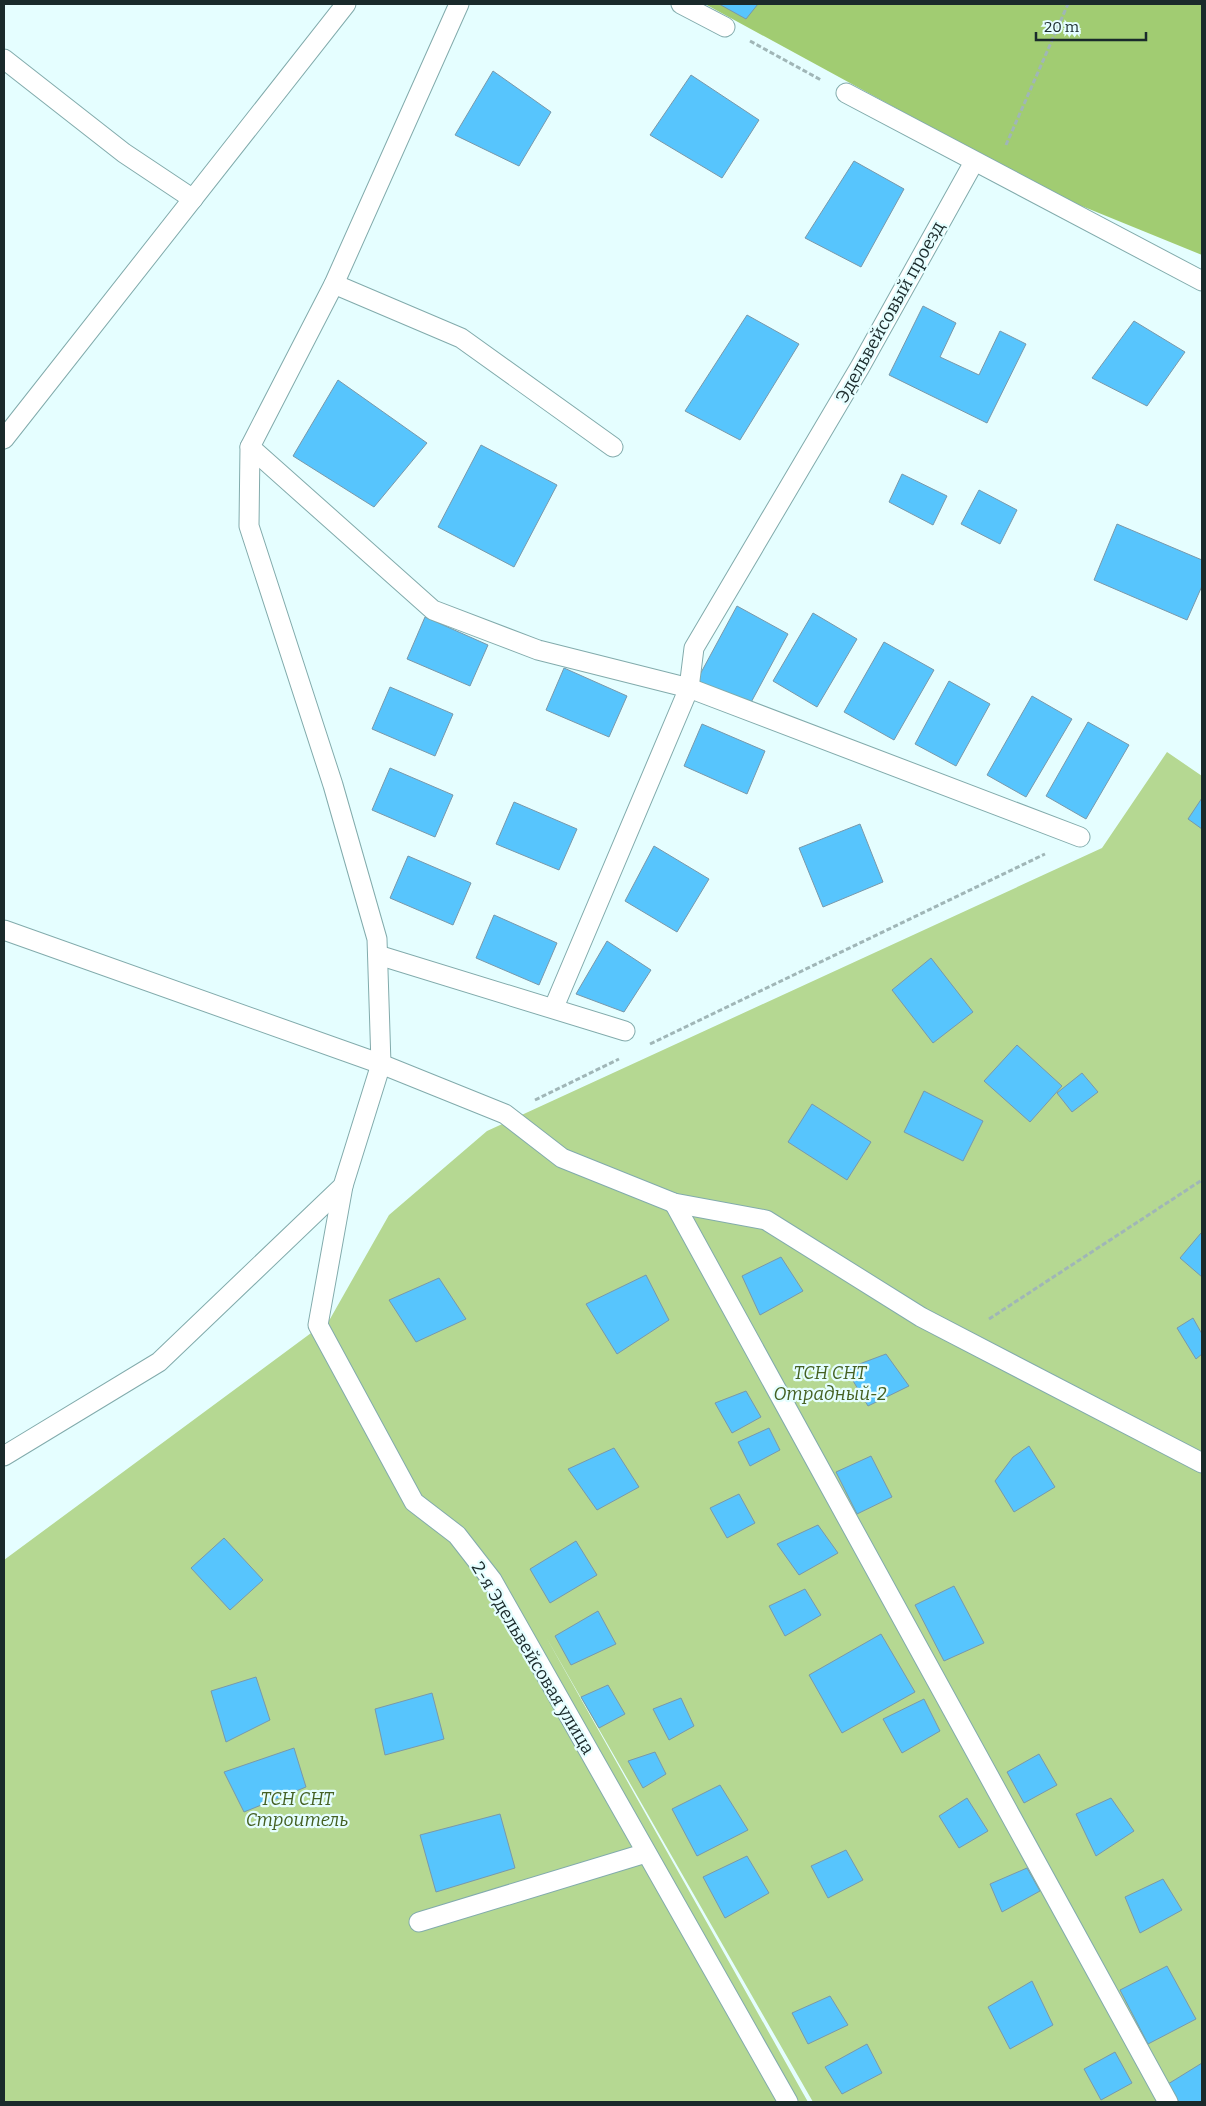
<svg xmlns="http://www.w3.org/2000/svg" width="1206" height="2106" font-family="Bitter,serif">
	<rect width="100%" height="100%" fill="#e5feff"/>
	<!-- green -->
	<polygon fill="#b5d892" points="1167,752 1202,776 1202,2102 813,2102 546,1637 808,2102 4,2102 4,1560 330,1319 389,1215 487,1131 1102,848"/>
	<!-- forest -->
	<polygon fill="#a1cc72" points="705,4 1202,4 1202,255 974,162 927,125"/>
	<!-- building -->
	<g fill="#57c5fd" stroke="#7998aa">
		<polygon points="719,4 758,4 746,19"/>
		<polygon points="493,71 551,112 519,166 455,135"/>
		<polygon points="691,75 759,120 722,178 650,135"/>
		<polygon points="854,161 904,189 861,267 805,238"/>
		<polygon points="923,306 956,323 940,357 979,375 1000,331 1026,344 987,423 889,375"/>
		<polygon points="747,315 799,344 740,440 685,411"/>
		<polygon points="1134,321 1185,352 1147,406 1092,378"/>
		<polygon points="338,380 427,443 374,507 293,456"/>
		<polygon points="481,445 557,485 514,567 438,527"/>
		<polygon points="902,474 947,496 933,525 889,502"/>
		<polygon points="979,490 1017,510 1000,544 961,524"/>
		<polygon points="1117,524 1202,560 1202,586 1187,620 1094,580"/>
		<polygon points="737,606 788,634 748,708 697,680"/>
		<polygon points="813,613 857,639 817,707 773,681"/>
		<polygon points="425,617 488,645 470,686 407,659"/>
		<polygon points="884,642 934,670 894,740 844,712"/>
		<polygon points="564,668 627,696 609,737 546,710"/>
		<polygon points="949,681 990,704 956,766 915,744"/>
		<polygon points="390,687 453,714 435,756 372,729"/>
		<polygon points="1032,696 1072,719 1026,797 987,775"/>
		<polygon points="1088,722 1129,745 1086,819 1046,796"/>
		<polygon points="702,724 765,751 747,794 684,766"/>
		<polygon points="390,768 453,795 435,837 372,810"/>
		<polygon points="1202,798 1202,829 1188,819"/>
		<polygon points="514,802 577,829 559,870 496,844"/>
		<polygon points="860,824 883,882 823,907 799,848"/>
		<polygon points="654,846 709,879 677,932 625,901"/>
		<polygon points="408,856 471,883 453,925 390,898"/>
		<polygon points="494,915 557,943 539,985 476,958"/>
		<polygon points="607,941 651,970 624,1012 576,994"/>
		<polygon points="931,958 973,1012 933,1043 892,990"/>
		<polygon points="1017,1045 1062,1086 1030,1122 984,1081"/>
		<polygon points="1082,1073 1098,1092 1072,1112 1057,1093"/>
		<polygon points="924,1091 983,1121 963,1161 904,1132"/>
		<polygon points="812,1104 871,1142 847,1180 788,1142"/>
		<polygon points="1201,1233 1202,1234 1202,1277 1180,1258"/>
		<polygon points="781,1257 803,1291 760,1315 742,1276"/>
		<polygon points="646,1275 669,1320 617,1354 586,1304"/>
		<polygon points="439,1278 466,1319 416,1342 389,1300"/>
		<polygon points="1193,1318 1202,1334 1202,1354 1196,1359 1177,1328"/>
		<polygon points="886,1354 909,1386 868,1406 846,1369"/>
		<polygon points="746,1391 761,1417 732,1433 715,1403"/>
		<polygon points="769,1428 780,1450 750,1466 738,1442"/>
		<polygon points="1029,1446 1055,1487 1014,1512 995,1481 1013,1457"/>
		<polygon points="614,1448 639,1487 597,1510 568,1469"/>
		<polygon points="871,1456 892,1497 857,1514 836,1472"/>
		<polygon points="739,1494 755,1523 727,1538 710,1508"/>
		<polygon points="818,1525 838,1553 799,1575 777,1544"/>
		<polygon points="224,1538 263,1580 230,1610 191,1568"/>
		<polygon points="576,1541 597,1575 550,1603 530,1569"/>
		<polygon points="954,1586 984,1643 944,1661 915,1605"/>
		<polygon points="805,1589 821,1615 785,1636 769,1606"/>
		<polygon points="598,1611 616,1644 571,1665 555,1636"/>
		<polygon points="881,1634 915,1692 842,1733 809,1675"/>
		<polygon points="256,1677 270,1720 226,1742 211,1691"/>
		<polygon points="608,1685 625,1714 599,1728 581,1697"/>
		<polygon points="432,1693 444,1739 385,1755 375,1709"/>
		<polygon points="681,1698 694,1726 669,1740 653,1709"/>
		<polygon points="924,1699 940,1731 902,1753 883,1719"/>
		<polygon points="294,1748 306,1787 244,1812 224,1772"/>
		<polygon points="655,1752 666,1774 643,1788 628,1761"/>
		<polygon points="1039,1754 1057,1785 1024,1803 1007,1772"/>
		<polygon points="720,1785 748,1830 697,1856 672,1809"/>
		<polygon points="967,1798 988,1831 959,1848 939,1816"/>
		<polygon points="1111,1798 1134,1831 1096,1856 1076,1814"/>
		<polygon points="500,1814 515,1868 436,1892 420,1835"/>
		<polygon points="846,1850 863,1880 828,1898 811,1866"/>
		<polygon points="747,1856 769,1893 725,1918 703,1877"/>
		<polygon points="1027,1868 1040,1891 1002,1912 990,1884"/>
		<polygon points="1163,1879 1182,1910 1140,1933 1125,1897"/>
		<polygon points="1167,1966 1196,2019 1148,2044 1120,1990"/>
		<polygon points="1032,1981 1053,2025 1010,2049 988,2007"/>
		<polygon points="830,1996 848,2025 808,2044 792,2013"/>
		<polygon points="867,2044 882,2073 842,2094 825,2067"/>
		<polygon points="1115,2052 1132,2083 1101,2100 1084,2069"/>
		<polygon points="1202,2063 1202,2102 1179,2102 1168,2084"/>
	</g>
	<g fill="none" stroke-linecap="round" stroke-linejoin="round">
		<defs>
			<g id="lane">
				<polyline points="681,4 725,27"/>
				<polyline points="4,59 124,153 193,199"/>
				<polyline points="846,93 1202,281"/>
				<polyline points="334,284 461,338 613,447"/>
				<polyline points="4,439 346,4"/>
				<polyline points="250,447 433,610 538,650 689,688 1080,837"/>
				<polyline points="4,930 381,1064 505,1114 562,1158 674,1203 766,1220 921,1317 1202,1463"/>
				<polyline points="378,955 625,1031"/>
				<polyline points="554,1007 689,688 694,648 860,367 974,162"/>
				<polyline points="343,1186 318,1325 414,1502 457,1535 492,1580 788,2102"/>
				<polyline points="674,1203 1168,2102"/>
				<polyline points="4,1456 159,1362 343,1186 381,1064 377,939 333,785 249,526 250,447 334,284 459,4"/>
				<polyline points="419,1922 646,1853"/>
			</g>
		</defs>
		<!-- lane casing -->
		<use href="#lane" stroke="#82abac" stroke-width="21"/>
		<!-- path -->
		<g stroke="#a0b6b7" stroke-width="3" stroke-dasharray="5 2.5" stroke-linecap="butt">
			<polyline points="750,41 821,80"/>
			<polyline points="1006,145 1068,4"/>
			<polyline points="650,1044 1045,854"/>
			<polyline points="535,1100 619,1059"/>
			<polyline points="989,1319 1202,1180"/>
		</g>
		<!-- lane -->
		<use href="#lane" stroke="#fff" stroke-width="19"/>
	</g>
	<g text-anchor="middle" stroke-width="4.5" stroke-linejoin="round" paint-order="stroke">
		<!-- street labels -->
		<g font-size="18" fill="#1a2a2b" stroke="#e5feff">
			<text transform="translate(890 312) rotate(-61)" y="6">Эдельвейсовый проезд</text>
			<text transform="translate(533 1658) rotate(59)" y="6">2-я Эдельвейсовая улица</text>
		</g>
		<!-- park labels -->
		<g font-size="18" font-style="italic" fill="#446022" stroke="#e5feff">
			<text x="830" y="1379">ТСН СНТ<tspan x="830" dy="21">Отрадный-2</tspan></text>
			<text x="297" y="1805">ТСН СНТ<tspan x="297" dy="21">Строитель</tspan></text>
		</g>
	</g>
	<!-- border -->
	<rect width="1206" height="2106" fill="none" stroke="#1a2a2b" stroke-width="10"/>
	<!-- scale -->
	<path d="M1036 32v8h110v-8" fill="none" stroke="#1a2a2b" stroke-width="2.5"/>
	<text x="1044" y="32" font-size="15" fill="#1a2a2b" stroke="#e5feff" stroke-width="4" paint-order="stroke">20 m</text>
</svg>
